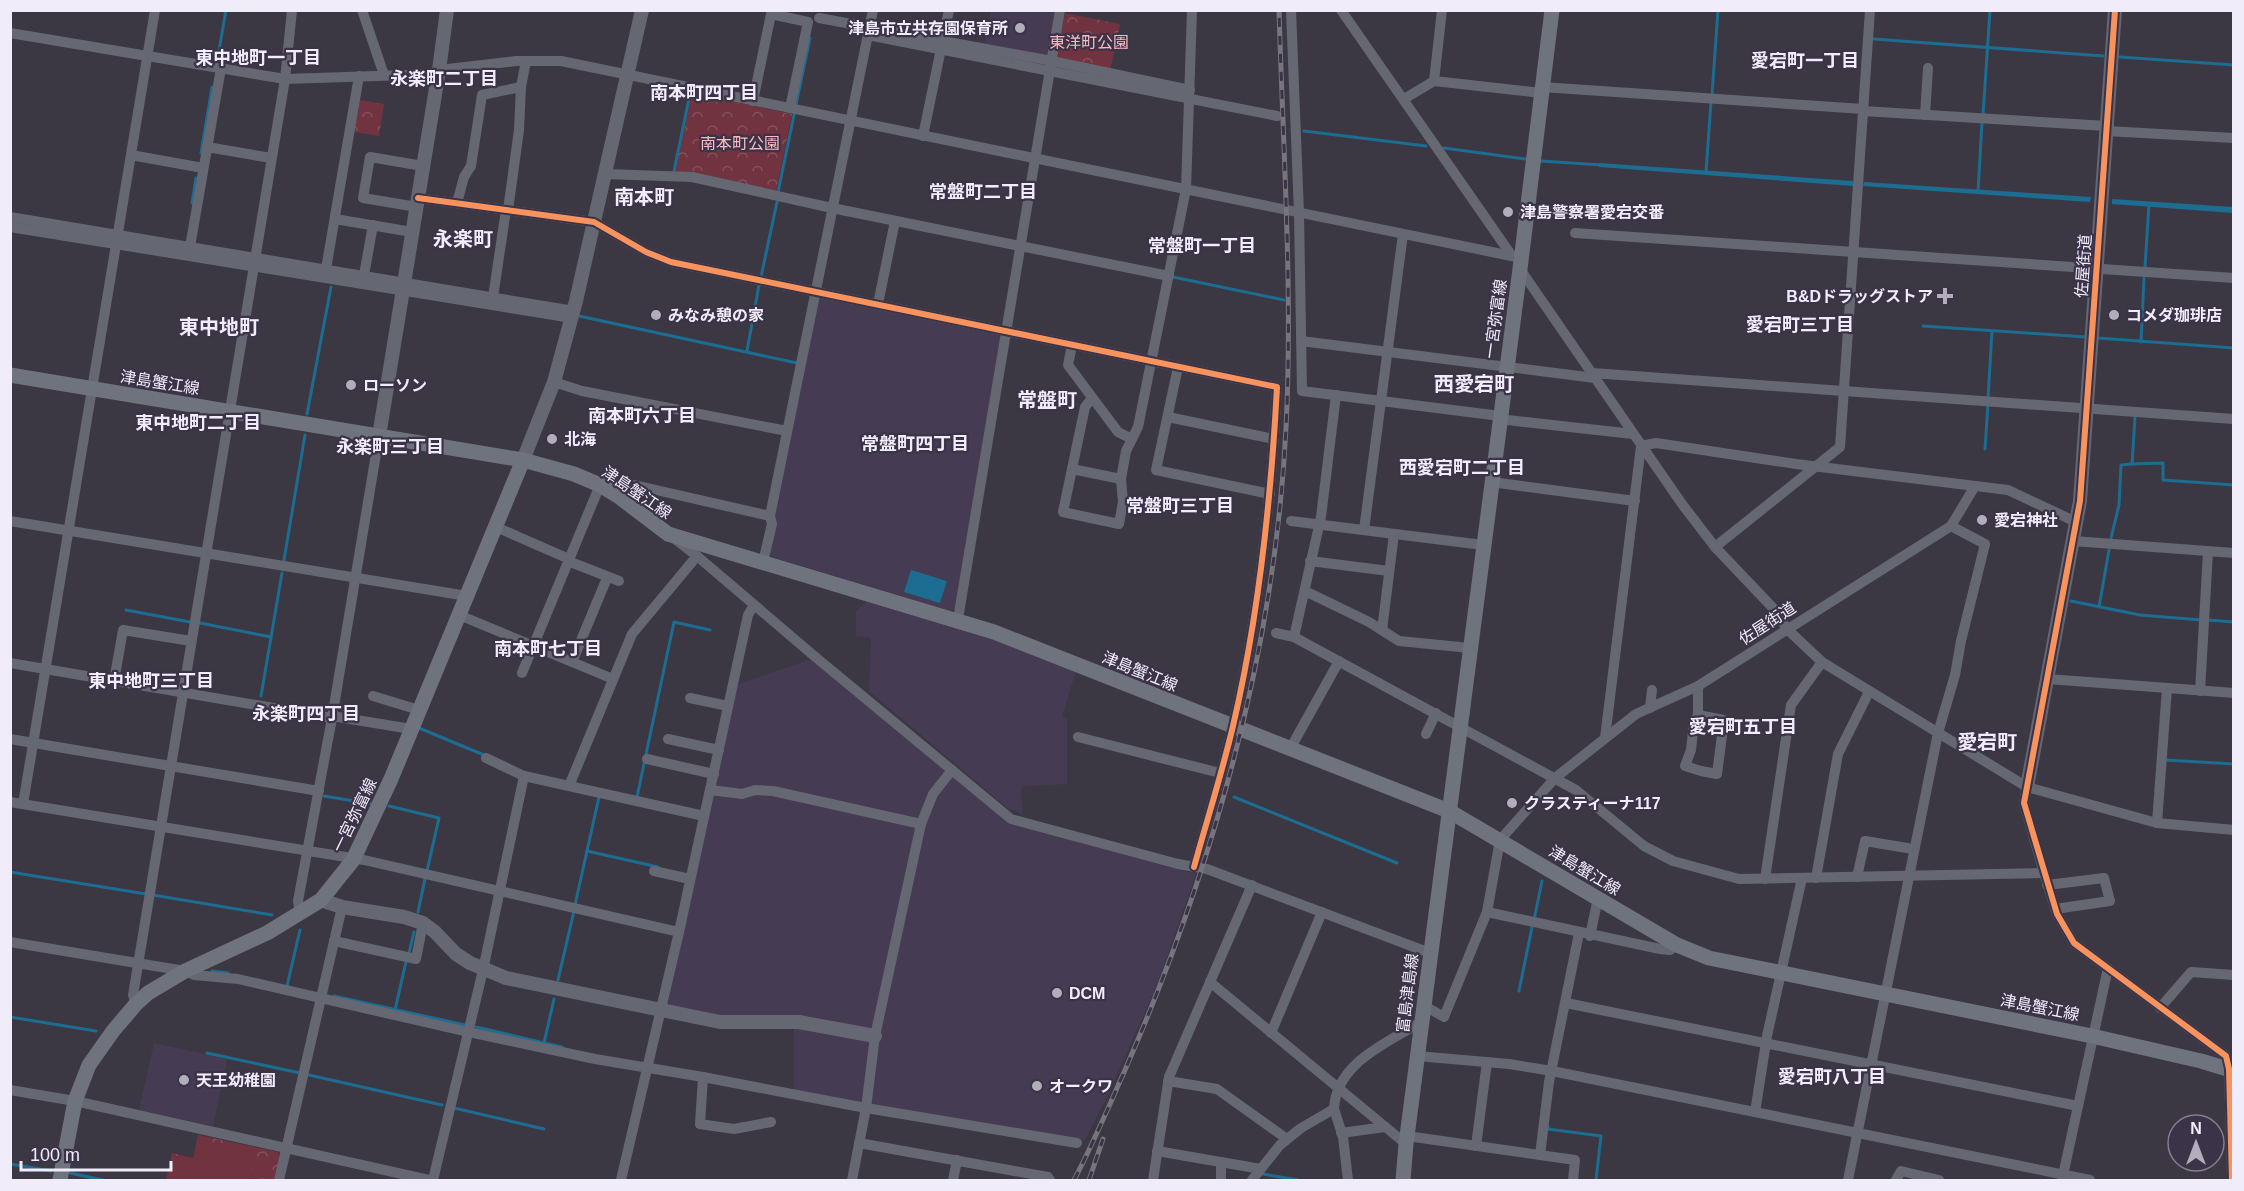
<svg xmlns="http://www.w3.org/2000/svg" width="2244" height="1191" font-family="Helvetica,'Noto Sans JP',sans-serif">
	<defs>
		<pattern id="park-crowns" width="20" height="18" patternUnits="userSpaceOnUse" patternTransform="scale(1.5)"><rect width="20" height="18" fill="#70333f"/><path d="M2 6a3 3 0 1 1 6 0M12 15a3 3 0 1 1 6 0" fill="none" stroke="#85515c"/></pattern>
	</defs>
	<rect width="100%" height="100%" fill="#3c3843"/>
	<!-- built -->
	<g fill="#453b53">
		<polygon points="991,11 1056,11 1048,59 984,46"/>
		<polygon points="823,296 1001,335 956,608 950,611 779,559 767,554 819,298"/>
		<polygon points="872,598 959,624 1076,671 1062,716 1067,720 1067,784 1023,786 1021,791 1023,815 1014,810 1010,810 869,691 871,638 856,636 856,611"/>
		<polygon points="812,659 1010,823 1196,874 1157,985 1105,1101 1085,1140 868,1105 794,1090 794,1029 726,1029 664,1014 736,685"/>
		<polygon points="154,1043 227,1059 213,1126 139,1110"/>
	</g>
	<!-- park -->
	<g fill="url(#park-crowns)">
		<polygon points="1065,13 1120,24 1110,71 1057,58"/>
		<polygon points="692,93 792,114 776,191 675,172"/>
		<polygon points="360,100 384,104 379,136 354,132"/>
		<polygon points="198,1135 278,1152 280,1157 275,1180 166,1180 172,1153 193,1158"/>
	</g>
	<!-- garden -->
	<polygon fill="#70333f" points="199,1139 256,1153 250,1180 167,1180 173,1155 194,1159"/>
	<!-- water -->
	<g fill="#1c6d91">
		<polygon points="1599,163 1853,181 1853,186 1599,167"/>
		<polygon points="1864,182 2091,197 2090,202 1863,186"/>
		<polygon points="2112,199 2233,207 2233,213 2112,204"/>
		<polygon points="911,570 947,581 940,603 904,592"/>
	</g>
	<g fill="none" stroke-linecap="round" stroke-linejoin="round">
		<!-- stream -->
		<g stroke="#1c6d91" stroke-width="3">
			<polyline points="1874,39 2103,56"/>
			<polyline points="2120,57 2234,65"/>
			<polyline points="217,62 226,10"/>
			<polyline points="1712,95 1718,10"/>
			<polyline points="796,105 810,38"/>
			<polyline points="1983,115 1990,10"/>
			<polyline points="1304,131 1426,146"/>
			<polyline points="1444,148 1525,159"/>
			<polyline points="201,153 212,87"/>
			<polyline points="1541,161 1602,165"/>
			<polyline points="674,171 690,94"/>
			<polyline points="1706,172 1711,102"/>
			<polyline points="778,192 794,115"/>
			<polyline points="1978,192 1982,122"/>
			<polyline points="192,203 196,178"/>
			<polyline points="2145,267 2149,204"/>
			<polyline points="761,277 777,202"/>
			<polyline points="1173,277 1284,300"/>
			<polyline points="579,316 797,363"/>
			<polyline points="1923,326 2086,337"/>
			<polyline points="2098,338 2234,348"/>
			<polyline points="2141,342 2144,278"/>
			<polyline points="747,351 759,285"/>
			<polyline points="1988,398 1992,331"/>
			<polyline points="307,414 331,287"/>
			<polyline points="1985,449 1988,404"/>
			<polyline points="2132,464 2163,463 2163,480 2234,485"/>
			<polyline points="2111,538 2119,505 2121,465 2132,464 2135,417"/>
			<polyline points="284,560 305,435"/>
			<polyline points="2071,601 2140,615 2202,620"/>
			<polyline points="2099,607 2109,550"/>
			<polyline points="126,610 190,622"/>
			<polyline points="2208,620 2234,622"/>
			<polyline points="200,623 271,637"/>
			<polyline points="261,696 282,573"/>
			<polyline points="419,728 484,755"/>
			<polyline points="2165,760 2234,764"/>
			<polyline points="324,796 372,804"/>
			<polyline points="637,797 674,622 710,630"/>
			<polyline points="1234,797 1397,863"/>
			<polyline points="389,806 439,818 427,871"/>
			<polyline points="587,851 658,867"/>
			<polyline points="10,872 146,894"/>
			<polyline points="153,895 272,915"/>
			<polyline points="575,905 599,797"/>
			<polyline points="418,912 425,879"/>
			<polyline points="1534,920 1542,881"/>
			<polyline points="409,953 414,932"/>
			<polyline points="212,971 228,973"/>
			<polyline points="558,980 574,911"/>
			<polyline points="287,986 300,930"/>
			<polyline points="1519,991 1532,927"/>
			<polyline points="334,996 465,1025"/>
			<polyline points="395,1010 406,962"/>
			<polyline points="10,1017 96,1031"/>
			<polyline points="476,1027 562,1047"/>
			<polyline points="544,1043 554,999"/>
			<polyline points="207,1053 300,1073"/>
			<polyline points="309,1075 442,1105"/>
			<polyline points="454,1108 544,1129"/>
			<polyline points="1548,1126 1548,1129 1601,1136 1596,1180"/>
			<polyline points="10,1164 51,1171"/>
			<polyline points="70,1173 103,1180"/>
			<polyline points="1263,1174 1298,1180"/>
		</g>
		<!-- minor -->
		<g stroke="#656872" stroke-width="10">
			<polyline points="362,10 384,75"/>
			<polyline points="1291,10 1299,213 1302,391 1500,416 1507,420 1633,434"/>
			<polyline points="1341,10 1512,256"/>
			<polyline points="1442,10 1434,81 1541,93"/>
			<polyline points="819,18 1052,61 1190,90"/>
			<polyline points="10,33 285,79 438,74"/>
			<polyline points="868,35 1277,116"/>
			<polyline points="439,70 516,61 561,61 1521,258"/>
			<polyline points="1542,87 1863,109"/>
			<polyline points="1404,99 1434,81"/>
			<polyline points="753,101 771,14 808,22 790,108"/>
			<polyline points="1863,111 2107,126"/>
			<polyline points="1925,115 1928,68"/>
			<polyline points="2106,131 2234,138"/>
			<polyline points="923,136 949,10"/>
			<polyline points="207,147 271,158"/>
			<polyline points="131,155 203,168"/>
			<polyline points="605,174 692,177 832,208 1169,276"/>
			<path d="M 418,198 L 594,222 L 646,252 L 671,262 L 1277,387 C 1271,501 1259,615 1233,726 C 1222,773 1207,820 1194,867"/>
			<polyline points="457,203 464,177 471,166 482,95 521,87"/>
			<polyline points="417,207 363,198 370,157 423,166"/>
			<polyline points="508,210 519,130 521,87 526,61"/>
			<polyline points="10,217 574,311"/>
			<polyline points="335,219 412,232"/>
			<polyline points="10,227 572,318"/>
			<polyline points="1575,233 2234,278"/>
			<polyline points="190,247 221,68"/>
			<polyline points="326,269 359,76"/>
			<polyline points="1520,269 1682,504 1715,547 1773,608 1787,629 1822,662 2027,787 2157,823 2234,830"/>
			<polyline points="364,275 373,225"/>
			<polyline points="493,297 506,210"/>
			<polyline points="878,304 895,221"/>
			<polyline points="1301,341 1595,378"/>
			<polyline points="1072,345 1068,365 1118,432 1132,439"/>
			<polyline points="1178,367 1156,470 1270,494"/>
			<polyline points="1592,373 2234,419"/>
			<polyline points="554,382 582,391 787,431"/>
			<polyline points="1092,398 1085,407 1063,512 1119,524 1123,502 1121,479 1126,451 1138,427 1186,189 1192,10"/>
			<polyline points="1168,417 1274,439"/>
			<polyline points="1072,469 1121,479"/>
			<polyline points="1491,482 1635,501"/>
			<polyline points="10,521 467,596"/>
			<polyline points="1291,521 1483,545"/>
			<polyline points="496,527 569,559"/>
			<polyline points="1364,530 1403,234"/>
			<polyline points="675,539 697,556 813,655 1011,819 1178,864 1207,869 1430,953"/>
			<polyline points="2073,541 2234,553"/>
			<polyline points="1715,547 1840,447 1870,10"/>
			<polyline points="568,561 619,581"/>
			<polyline points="1310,561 1389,571"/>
			<polyline points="763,562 772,524 770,516 873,10"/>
			<polyline points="1305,591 1369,622 1399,641 1470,648"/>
			<polyline points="459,615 613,679"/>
			<polyline points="958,619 1060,10"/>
			<polyline points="1382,630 1394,534"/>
			<polyline points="1276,633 1294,637 1576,790 1644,846 1673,861 1739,879 2044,873"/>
			<polyline points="1294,637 1321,517 1336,395"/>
			<polyline points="572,662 607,578"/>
			<polyline points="10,663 332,718"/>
			<polyline points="522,673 600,485 621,482 770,516"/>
			<polyline points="2048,679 2234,693"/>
			<polyline points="114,681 123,630 191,641"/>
			<polyline points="2200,691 2208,552"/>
			<polyline points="373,696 419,710"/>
			<polyline points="690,698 728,706"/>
			<polyline points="1650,708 1652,690"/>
			<polyline points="1698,715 1724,720 1717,774 1701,771 1685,766 1691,750 1694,722 1698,715 1698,686"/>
			<polyline points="332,716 411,729"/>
			<polyline points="1426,734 1436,713"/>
			<polyline points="1078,737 1220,773"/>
			<polyline points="1605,738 1641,446 1656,443 1796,464 2008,490 2076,522"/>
			<polyline points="10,739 319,791"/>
			<polyline points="668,739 719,750"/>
			<polyline points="1290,749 1339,661"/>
			<polyline points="486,758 524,776 704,816"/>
			<polyline points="647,759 714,774"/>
			<polyline points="569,786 632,634 697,556"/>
			<polyline points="2027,787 2024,803 2044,873 2057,914 2074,943 2226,1056 2229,1069 2232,1180"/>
			<polyline points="710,790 742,794 755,790 773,791 921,824"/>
			<polyline points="10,802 364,860 679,932"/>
			<polyline points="23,804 155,10"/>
			<polyline points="2157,823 2167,688"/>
			<polyline points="654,871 690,879"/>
			<polyline points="1857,877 1865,841 1913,849"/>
			<polyline points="1816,878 1838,754 1869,692"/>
			<polyline points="1765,879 1791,705 1822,662"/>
			<polyline points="2047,885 2104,878 2110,901 2055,909"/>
			<polyline points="1487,912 1660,949 1670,950 1677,945"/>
			<polyline points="300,913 298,901 332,718 379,436"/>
			<polyline points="1590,936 1598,898"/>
			<polyline points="334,941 416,959 423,923"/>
			<polyline points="10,942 185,971 194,975 238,979 468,1032 595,1059 703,1077 866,1108 1077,1143"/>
			<polyline points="1210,982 1406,1144"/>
			<polyline points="1566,1003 2078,1106"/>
			<polyline points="136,1004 133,995 285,79 292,10"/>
			<polyline points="1423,1005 1444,1017 1487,912 1500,840 1555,778 1636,714 1698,686 1951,526 1975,486"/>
			<polyline points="2160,1008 2191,972 2234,975"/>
			<polyline points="1271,1033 1322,912"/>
			<polyline points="1417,1056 1509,1064 1552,1071 2090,1180"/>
			<polyline points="703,1077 700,1124 734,1129 771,1122"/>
			<polyline points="1168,1081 1217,1089 1287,1139"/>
			<polyline points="10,1090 75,1101 429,1180"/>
			<polyline points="1334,1109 1343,1137 1348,1180"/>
			<polyline points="1755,1112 1767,1036 1802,878"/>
			<polyline points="1341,1133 1385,1127"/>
			<polyline points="1407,1136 1575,1160 1573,1180"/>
			<polyline points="859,1143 1048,1177 1050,1180"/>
			<polyline points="1476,1146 1487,1062"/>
			<polyline points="1157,1151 1261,1169"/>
			<polyline points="1540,1155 1549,1082 1579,933"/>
			<polyline points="279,1180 342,907"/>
			<polyline points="433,1180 483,970 524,776"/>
			<polyline points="621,1180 679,932 748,615 754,605"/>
			<polyline points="852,1180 866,1108 875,1036 921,824 933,794 952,770"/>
			<polyline points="953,1180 957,1160"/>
			<polyline points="1153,1180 1169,1077 1252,885"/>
			<polyline points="1221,1180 1221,1162"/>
			<path d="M 1252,1180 L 1280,1145 L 1301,1128 L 1334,1109 C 1336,1063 1387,1043 1421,1022"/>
			<polyline points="1848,1180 1938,733 1955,675 1961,641 1985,544 1951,526"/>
			<polyline points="1896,1180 1901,1171 1939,1180"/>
			<polyline points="2062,1180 2108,968"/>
		</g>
		<!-- tertiary -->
		<g stroke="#656872" stroke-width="14">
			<polyline points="379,436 439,70 447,10"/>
			<polyline points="523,460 554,382 576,301 642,10"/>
			<polyline points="2027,787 2080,501 2115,10"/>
			<polyline points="321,900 342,907 404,917 423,923 435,932 456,954 470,963 506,978 720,1022 799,1022 875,1036"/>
		</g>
		<!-- secondary -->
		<g stroke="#6f737e" stroke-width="15">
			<polyline points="10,375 523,460 574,474 600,485 618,496 668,534 994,632 1449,811 1677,945 1709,958 2092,1036 2201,1061 2234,1071"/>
			<polyline points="60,1180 75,1101 89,1065 113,1031 136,1004 148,993 185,971 267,933 321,900 353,860 391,779 523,460"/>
			<polyline points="1403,1180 1406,1144 1520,269 1552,10"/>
		</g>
		<defs>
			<g id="rail">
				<path d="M 1074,1180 C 1093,1144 1108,1108 1125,1070 C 1213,868 1275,649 1286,428 C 1293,289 1283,150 1279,10"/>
				<polyline points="1089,1180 1103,1139"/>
			</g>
		</defs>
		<!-- rail casing -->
		<use href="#rail" stroke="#76757e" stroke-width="5"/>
		<!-- rail -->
		<use href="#rail" stroke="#3b3348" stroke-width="3" stroke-dasharray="9" stroke-linecap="butt"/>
		<defs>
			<g id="cycleway">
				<polyline points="2115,10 2080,501 2024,803 2057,914 2074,943 2226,1056 2229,1069 2232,1180"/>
				<path d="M 418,198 L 594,222 L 646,252 L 671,262 L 1277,387 C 1271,501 1259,615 1233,726 C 1222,773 1207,820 1194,867"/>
			</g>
		</defs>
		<!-- cycleway casing -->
		<use href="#cycleway" stroke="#3b3348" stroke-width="10"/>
		<!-- cycleway -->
		<use href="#cycleway" stroke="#f8935d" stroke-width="6"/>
	</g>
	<!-- markers -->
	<g fill="#b2adba" stroke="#3b3348" stroke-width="2">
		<circle cx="1020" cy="28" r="6"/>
		<circle cx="1508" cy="212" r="6"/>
		<path d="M1942 287h6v6h6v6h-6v6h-6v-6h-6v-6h6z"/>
		<circle cx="656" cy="315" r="6"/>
		<circle cx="2114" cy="315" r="6"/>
		<circle cx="351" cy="385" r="6"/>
		<circle cx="552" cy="439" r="6"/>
		<circle cx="1982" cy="520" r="6"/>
		<circle cx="1512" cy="803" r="6"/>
		<circle cx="1057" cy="993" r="6"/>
		<circle cx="184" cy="1080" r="6"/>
		<circle cx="1037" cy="1086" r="6"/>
	</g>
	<g text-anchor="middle" stroke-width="4.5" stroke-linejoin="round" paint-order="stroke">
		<!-- poi labels -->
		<g font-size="16" font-weight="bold" fill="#f1ecfa" stroke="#3b3348" text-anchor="start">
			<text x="1008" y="34" text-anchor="end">津島市立共存園保育所</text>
			<text x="1520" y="218">津島警察署愛宕交番</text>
			<text x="1933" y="302" text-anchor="end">B&amp;Dドラッグストア</text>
			<text x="668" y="321">みなみ憩の家</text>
			<text x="2126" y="321">コメダ珈琲店</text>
			<text x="363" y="391">ローソン</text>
			<text x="564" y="445">北海</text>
			<text x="1994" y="526">愛宕神社</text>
			<text x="1524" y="809">クラスティーナ117</text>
			<text x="1069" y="999">DCM</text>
			<text x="196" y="1086">天王幼稚園</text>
			<text x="1049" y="1092">オークワ</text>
		</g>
		<!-- park labels -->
		<g font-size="16" fill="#fdbac1" stroke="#3b3348">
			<text x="1089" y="48">東洋町公園</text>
			<text x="740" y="149">南本町公園</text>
		</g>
		<!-- street labels -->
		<g font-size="16" fill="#f1ecfa" stroke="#3b3348">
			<text transform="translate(2083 266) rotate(-86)" y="6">佐屋街道</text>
			<text transform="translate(1495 319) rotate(-82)" y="6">一宮弥富線</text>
			<text transform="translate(160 382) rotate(9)" y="6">津島蟹江線</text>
			<text transform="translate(637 492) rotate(34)" y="6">津島蟹江線</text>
			<text transform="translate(1767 623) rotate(-33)" y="6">佐屋街道</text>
			<text transform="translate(1140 671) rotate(22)" y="6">津島蟹江線</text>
			<text transform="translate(354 815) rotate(-64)" y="6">一宮弥富線</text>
			<text transform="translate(1585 870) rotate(31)" y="6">津島蟹江線</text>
			<text transform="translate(1407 993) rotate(-83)" y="6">富島津島線</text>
			<text transform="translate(2040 1007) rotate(11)" y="6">津島蟹江線</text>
		</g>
		<!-- neighbourhood labels -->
		<g font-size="18" font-weight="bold" fill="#f1ecfa" stroke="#3b3348">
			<text x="258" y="64">東中地町一丁目</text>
			<text x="1805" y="67">愛宕町一丁目</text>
			<text x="444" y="85">永楽町二丁目</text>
			<text x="704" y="99">南本町四丁目</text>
			<text x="983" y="198">常盤町二丁目</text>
			<text x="1202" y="252">常盤町一丁目</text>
			<text x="1800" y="331">愛宕町三丁目</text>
			<text x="642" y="422">南本町六丁目</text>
			<text x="198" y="429">東中地町二丁目</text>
			<text x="915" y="450">常盤町四丁目</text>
			<text x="390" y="453">永楽町三丁目</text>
			<text x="1462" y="474">西愛宕町二丁目</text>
			<text x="1180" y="512">常盤町三丁目</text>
			<text x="548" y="655">南本町七丁目</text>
			<text x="151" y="687">東中地町三丁目</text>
			<text x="306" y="720">永楽町四丁目</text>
			<text x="1743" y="733">愛宕町五丁目</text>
			<text x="1832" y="1083">愛宕町八丁目</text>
		</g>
		<!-- quarter labels -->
		<g font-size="20" font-weight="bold" fill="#f1ecfa" stroke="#3b3348">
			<text x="644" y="204">南本町</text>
			<text x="463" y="246">永楽町</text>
			<text x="219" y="334">東中地町</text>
			<text x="1474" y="391">西愛宕町</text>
			<text x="1047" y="407">常盤町</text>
			<text x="1987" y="749">愛宕町</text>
		</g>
	</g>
	<!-- border -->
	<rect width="2244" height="1191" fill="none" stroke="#f1ecfa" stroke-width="24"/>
	<!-- north arrow -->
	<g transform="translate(2196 1143)"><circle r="28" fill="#3b3348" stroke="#847d8f" stroke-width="1.5"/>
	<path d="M0-4.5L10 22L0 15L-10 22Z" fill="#b2adba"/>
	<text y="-9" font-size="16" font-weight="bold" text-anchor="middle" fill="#f1ecfa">N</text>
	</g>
	<!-- scale -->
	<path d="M21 1161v9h150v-9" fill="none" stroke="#f1ecfa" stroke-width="3"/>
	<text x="30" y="1161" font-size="18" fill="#f1ecfa" stroke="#3b3348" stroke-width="4.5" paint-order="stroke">100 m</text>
</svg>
